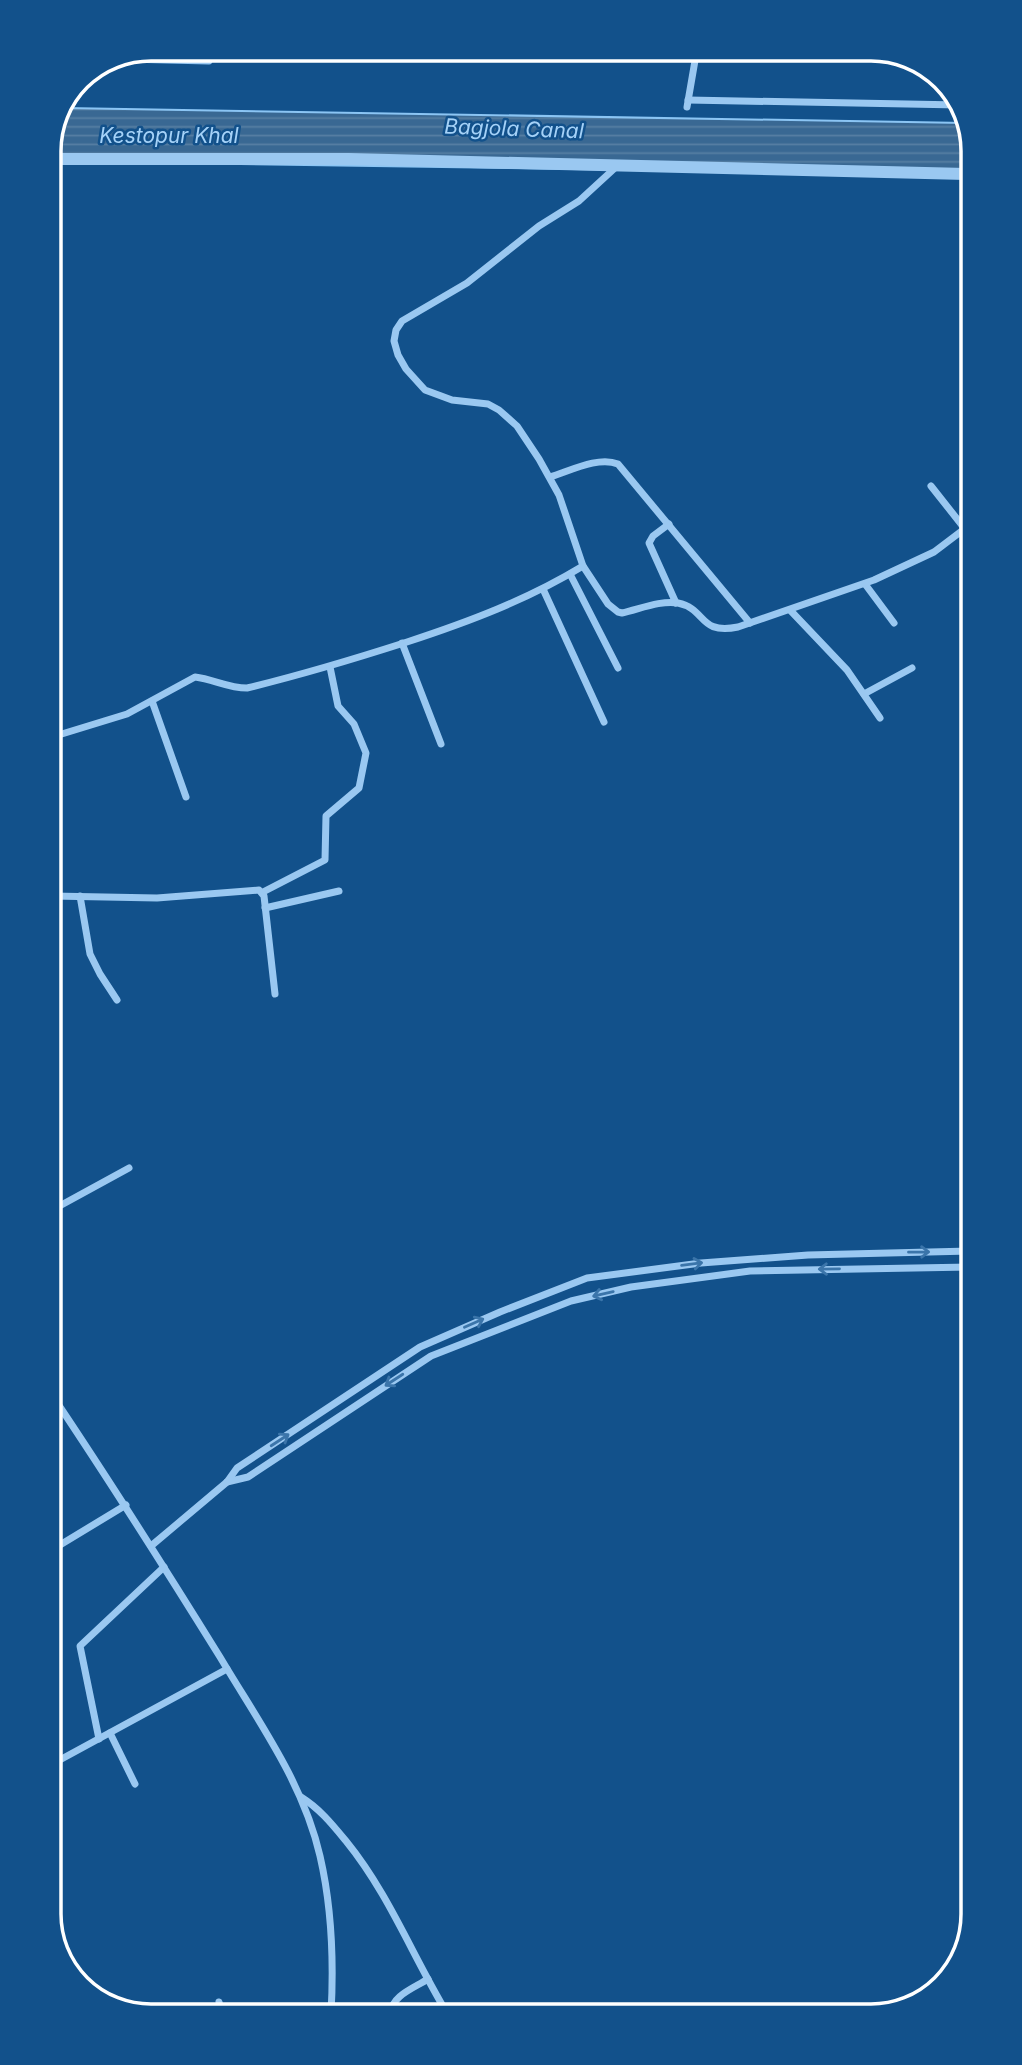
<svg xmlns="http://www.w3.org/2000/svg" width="1022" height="2065" font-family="Inter,sans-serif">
	<defs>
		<pattern id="water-rules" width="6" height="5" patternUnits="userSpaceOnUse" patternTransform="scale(1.75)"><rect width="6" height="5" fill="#396893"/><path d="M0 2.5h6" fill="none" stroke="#577fa3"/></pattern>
	</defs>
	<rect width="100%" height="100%" fill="#12518b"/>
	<!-- water -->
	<polygon fill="url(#water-rules)" stroke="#8bc5f4" stroke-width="2" points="66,108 965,123 966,175 49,161 49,145"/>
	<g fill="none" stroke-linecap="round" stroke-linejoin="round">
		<!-- minor -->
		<g stroke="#9ac8f1" stroke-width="7">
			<polyline points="126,59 209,61 209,49"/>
			<polyline points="688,100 960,105"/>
			<polyline points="687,107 697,49"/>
			<path d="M 616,167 L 579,201 L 539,226 L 467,283 L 402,321 L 396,330 L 394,341 L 398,355 L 406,369 L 425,390 L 452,400 L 488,404 L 499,410 L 517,426 L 539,459 L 559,495 L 583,566 L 608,604 L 618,612 L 622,613 C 640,609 661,600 678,603 C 707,609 698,635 738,627 L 874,580 L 934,552 L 967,527"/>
			<path d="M 550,477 C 570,471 598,456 618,464 L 750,623"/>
			<polyline points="931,486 965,529"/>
			<polyline points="669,524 653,536 649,543 676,603"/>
			<polyline points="570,574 618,668"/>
			<polyline points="865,584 894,623"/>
			<polyline points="543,589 604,722"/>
			<polyline points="790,610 847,670 880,718"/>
			<polyline points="402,643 441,744"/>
			<polyline points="864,694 912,668"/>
			<polyline points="152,701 186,797"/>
			<path d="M 52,737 L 127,714 L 195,677 C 213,679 228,688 247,688 C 301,675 354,659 407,642 C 468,622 527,600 583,566"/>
			<polyline points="263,892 325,860 326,816 359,788 366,753 354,724 338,706 330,667"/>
			<polyline points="52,896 157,898 259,890 264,896 275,994"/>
			<polyline points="80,896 90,954 100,974 117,1000"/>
			<polyline points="265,908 339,891"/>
			<polyline points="54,1209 129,1168"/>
			<polyline points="54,1270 54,1275"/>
			<path d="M 54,1398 C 111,1483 166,1570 220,1657 C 258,1721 303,1782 320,1856 C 332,1908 334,1960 331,2014"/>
			<polyline points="227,1482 248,1477 431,1356 571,1301 631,1287 750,1271 970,1267"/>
			<polyline points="151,1546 227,1482 237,1468 420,1347 500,1312 587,1278 701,1263 808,1255 970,1251"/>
			<polyline points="55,1548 126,1505"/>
			<polyline points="110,1733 135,1784"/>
			<polyline points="99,1739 80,1646 164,1567"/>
			<polyline points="56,1762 227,1669"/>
			<path d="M 301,1797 C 320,1809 332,1824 346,1841 C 389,1894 412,1955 447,2013"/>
			<polyline points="219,2002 222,2015"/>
			<path d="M 391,2013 C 391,1996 414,1988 428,1979"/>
		</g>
		<!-- tertiary -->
		<polyline stroke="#9ac8f1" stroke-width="12" points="49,159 349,159 966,174"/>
	</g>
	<!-- one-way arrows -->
	<defs><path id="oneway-shaft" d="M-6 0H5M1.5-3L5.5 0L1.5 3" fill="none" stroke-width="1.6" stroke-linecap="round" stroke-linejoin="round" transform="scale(1.75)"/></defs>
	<g stroke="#3b75aa">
		<use href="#oneway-shaft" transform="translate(919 1252) rotate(-1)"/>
		<use href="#oneway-shaft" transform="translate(692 1264) rotate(-7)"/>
		<use href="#oneway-shaft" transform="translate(829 1269) rotate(179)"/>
		<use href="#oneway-shaft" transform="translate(603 1294) rotate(167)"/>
		<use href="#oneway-shaft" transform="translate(474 1323) rotate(-24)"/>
		<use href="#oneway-shaft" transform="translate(394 1380) rotate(147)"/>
		<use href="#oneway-shaft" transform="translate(280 1440) rotate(-33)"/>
	</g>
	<g text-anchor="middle" stroke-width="5" stroke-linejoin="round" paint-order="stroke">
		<!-- water labels -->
		<g font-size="21" font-style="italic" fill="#a5d2f8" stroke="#12518b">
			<text transform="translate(514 129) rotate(2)" y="7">Bagjola Canal</text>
			<text x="169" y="143">Kestopur Khal</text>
		</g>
	</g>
	<!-- crop -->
	<path d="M0 0H1022V2065H0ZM151 61H871A90 90 0 0 1 961 151V1914A90 90 0 0 1 871 2004H151A90 90 0 0 1 61 1914V151A90 90 0 0 1 151 61Z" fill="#12518b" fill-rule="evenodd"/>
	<path fill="none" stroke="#fff" stroke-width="3.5" d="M151 61H871A90 90 0 0 1 961 151V1914A90 90 0 0 1 871 2004H151A90 90 0 0 1 61 1914V151A90 90 0 0 1 151 61Z"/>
</svg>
